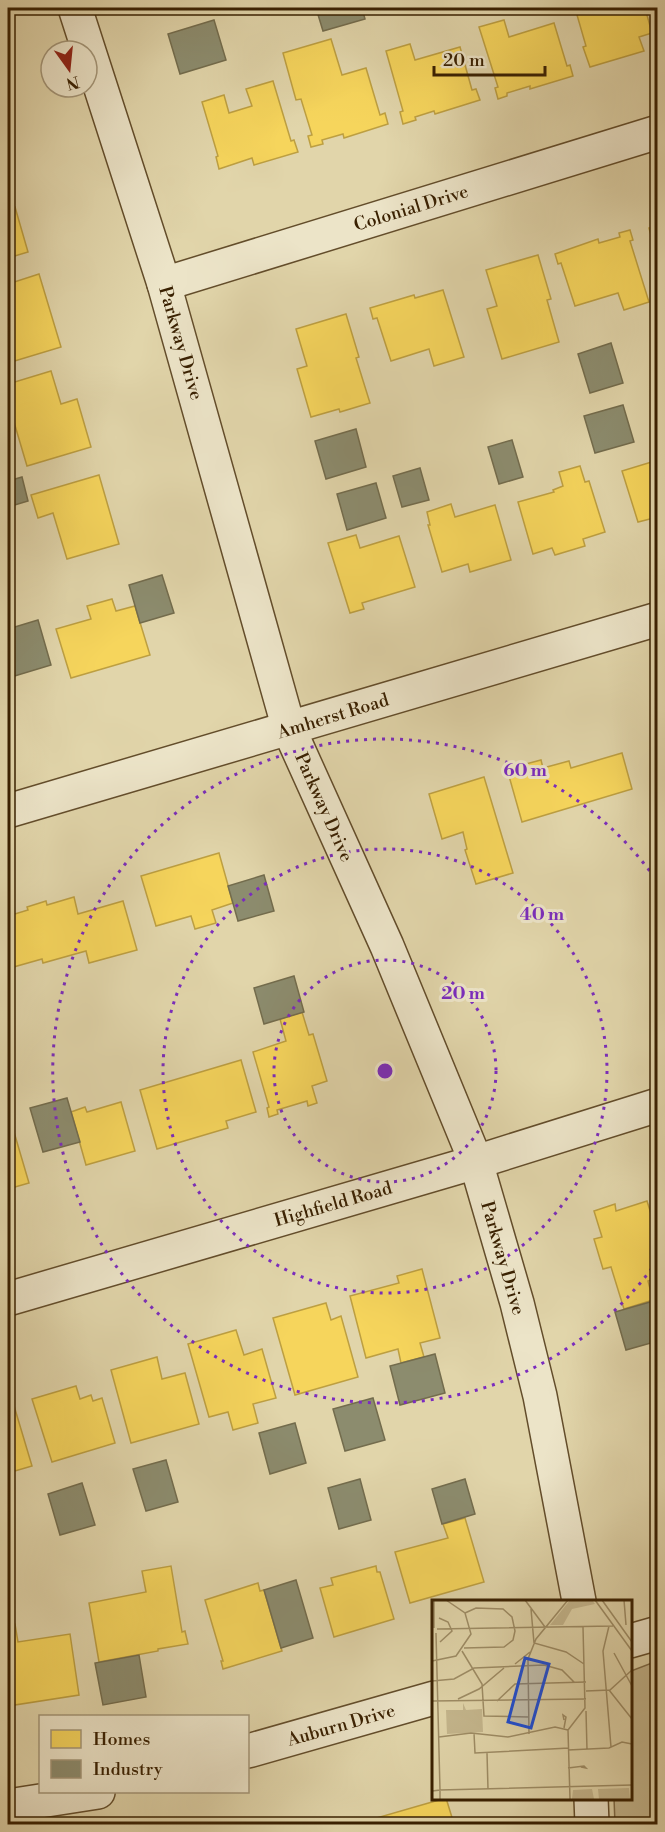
<svg xmlns="http://www.w3.org/2000/svg" width="665" height="1832" font-family="'Libre Bodoni',serif">
	<rect width="100%" height="100%" fill="#e1d5aa"/>
	<filter id="stains"><feTurbulence type="fractalNoise" baseFrequency=".00333" numOctaves="4"/><feColorMatrix values="0 0 0 0 .2 0 0 0 0 .09 0 0 0 0 .02 0 0 0 .5 -.17"/></filter>
	<radialGradient id="worn" r=".72"><stop offset=".6" stop-color="#630" stop-opacity="0"/><stop offset="1" stop-color="#630" stop-opacity=".3"/></radialGradient>
	<!-- green -->
	<polygon fill="#c4b68d" stroke="#7e6b47" stroke-width="1.5" points="657,1661 657,1824 615,1824 614,1798 630,1798 631,1671"/>
	<!-- homes -->
	<g fill="#f6d55c" stroke="#bd9f41" stroke-width="1.5">
		<polygon points="575,8 645,8 652,33 639,37 644,51 590,67 583,47 586,46"/>
		<polygon points="504,20 509,37 554,23 567,66 570,65 573,76 530,89 530,86 507,93 507,96 498,99 495,88 498,87 479,27"/>
		<polygon points="331,39 342,75 366,68 380,115 385,113 388,124 344,138 343,134 322,140 323,144 311,147 308,136 312,135 301,99 296,100 283,53"/>
		<polygon points="410,44 415,60 460,47 472,90 476,89 480,100 435,114 434,111 415,117 416,120 403,124 400,112 403,111 386,51"/>
		<polygon points="273,81 291,141 294,140 298,152 254,165 252,158 219,169 216,157 218,156 202,102 224,95 229,113 252,106 246,89"/>
		<polygon points="15,207 28,252 8,258 8,209"/>
		<polygon points="658,226 658,246 655,238 652,239 649,228"/>
		<polygon points="630,230 633,240 630,241 649,302 624,310 618,293 575,306 561,263 558,264 555,254 598,239 599,243 620,237 619,233"/>
		<polygon points="538,255 551,299 547,300 559,342 502,359 487,309 497,306 486,270"/>
		<polygon points="39,274 61,347 8,363 8,284"/>
		<polygon points="443,290 464,357 434,366 429,349 391,361 377,318 373,319 370,308 414,295 415,298"/>
		<polygon points="346,314 359,357 356,358 370,403 340,412 339,409 311,417 297,369 307,366 296,329"/>
		<polygon points="51,371 61,404 77,399 91,447 27,466 8,402 8,384"/>
		<polygon points="658,460 658,517 638,522 622,471"/>
		<polygon points="580,466 585,482 589,481 605,532 583,539 585,546 555,555 552,548 533,554 518,502 554,492 553,490 563,486 559,472"/>
		<polygon points="99,475 119,544 67,559 53,513 38,518 31,495"/>
		<polygon points="451,504 455,517 495,505 511,560 470,572 468,564 442,572 428,525 430,525 427,512"/>
		<polygon points="356,535 360,548 399,536 415,587 362,603 364,609 350,613 328,543"/>
		<polygon points="112,599 116,611 135,606 150,655 71,678 56,629 91,619 87,606"/>
		<polygon points="622,753 632,789 522,822 507,769 541,760 543,768 569,761 571,768"/>
		<polygon points="484,777 513,873 476,884 465,850 467,849 463,832 442,839 429,794"/>
		<polygon points="219,853 233,903 212,910 216,923 195,929 191,916 156,926 141,876"/>
		<polygon points="74,897 78,914 123,901 137,950 89,963 86,951 43,963 42,959 10,968 8,960 8,916 28,910 27,907 46,901 47,905"/>
		<polygon points="302,1012 309,1035 313,1034 327,1081 312,1086 317,1103 308,1106 307,1101 277,1110 278,1114 269,1117 267,1108 269,1107 253,1052 286,1041 280,1019"/>
		<polygon points="241,1060 256,1112 226,1121 228,1128 157,1149 140,1090"/>
		<polygon points="121,1102 135,1151 86,1165 71,1112 85,1107 87,1112"/>
		<polygon points="14,1132 29,1183 8,1189 8,1133"/>
		<polygon points="647,1201 658,1236 658,1278 648,1281 653,1300 624,1309 611,1267 603,1269 594,1239 602,1237 594,1211 615,1204 616,1211"/>
		<polygon points="422,1269 440,1338 420,1343 424,1357 401,1363 398,1349 366,1358 350,1296 399,1283 397,1276"/>
		<polygon points="326,1303 331,1320 341,1316 358,1377 295,1395 273,1318"/>
		<polygon points="236,1330 244,1355 262,1349 276,1398 253,1404 258,1423 233,1430 228,1412 209,1417 188,1344"/>
		<polygon points="157,1357 162,1379 185,1373 199,1424 131,1443 111,1370"/>
		<polygon points="76,1386 80,1399 91,1395 93,1401 102,1398 115,1443 52,1462 32,1399"/>
		<polygon points="12,1399 32,1466 8,1473 8,1400"/>
		<polygon points="465,1518 484,1582 410,1603 395,1552 448,1538 443,1524"/>
		<polygon points="171,1566 182,1632 185,1631 188,1644 158,1649 158,1651 99,1662 89,1603 146,1592 142,1571"/>
		<polygon points="376,1566 377,1572 380,1572 394,1619 334,1637 320,1588 333,1585 331,1578"/>
		<polygon points="258,1583 260,1591 264,1590 282,1651 223,1669 221,1661 223,1661 205,1600"/>
		<polygon points="15,1624 18,1642 70,1634 79,1695 8,1706 8,1625"/>
		<polygon points="446,1798 454,1824 360,1824 359,1823"/>
	</g>
	<!-- industry -->
	<g fill="#8c8c6e" stroke="#736c4d" stroke-width="1.5">
		<polygon points="316,8 362,8 365,19 323,31"/>
		<polygon points="214,20 226,60 180,74 168,34"/>
		<polygon points="611,343 623,383 590,393 578,354"/>
		<polygon points="623,405 634,442 595,453 584,416"/>
		<polygon points="356,429 366,467 326,479 315,441"/>
		<polygon points="512,440 523,477 499,484 488,447"/>
		<polygon points="420,468 429,500 402,507 393,476"/>
		<polygon points="22,477 28,501 8,507 8,481"/>
		<polygon points="376,483 386,518 347,530 337,494"/>
		<polygon points="162,575 174,613 140,623 129,585"/>
		<polygon points="38,620 51,665 8,678 8,629"/>
		<polygon points="264,875 274,911 238,921 228,886"/>
		<polygon points="294,976 304,1012 264,1024 254,988"/>
		<polygon points="67,1098 80,1142 43,1152 30,1108"/>
		<polygon points="657,1300 658,1341 626,1350 615,1312"/>
		<polygon points="435,1354 445,1393 400,1405 390,1366"/>
		<polygon points="373,1398 385,1440 345,1451 333,1409"/>
		<polygon points="295,1423 306,1463 270,1474 259,1433"/>
		<polygon points="166,1460 178,1502 146,1511 133,1469"/>
		<polygon points="360,1479 371,1520 339,1529 328,1488"/>
		<polygon points="465,1479 475,1514 442,1524 432,1489"/>
		<polygon points="82,1483 95,1525 60,1535 48,1494"/>
		<polygon points="296,1580 313,1638 281,1648 264,1590"/>
		<polygon points="139,1655 146,1697 103,1705 95,1663"/>
	</g>
	<g fill="none" stroke-linecap="round" stroke-linejoin="round">
		<defs>
			<g id="street">
				<polyline points="75,8 164,284 289,729 387,946 476,1162 517,1303 540,1396 579,1601"/>
				<polyline points="164,284 658,132"/>
				<polyline points="8,811 658,619"/>
				<polyline points="8,1299 476,1162 658,1105"/>
				<polyline points="630,1641 658,1633"/>
				<polyline points="248,1751 434,1698"/>
				<polyline points="591,1798 592,1824"/>
				<polyline points="8,1806 98,1792"/>
			</g>
		</defs>
		<!-- street casing -->
		<use href="#street" stroke="#634d2b" stroke-width="36"/>
		<!-- street -->
		<use href="#street" stroke="#ece4c8" stroke-width="33"/>
	</g>
	<!-- distance rings -->
	<g fill="none" stroke="#7b2cbf" stroke-width="3" stroke-dasharray="3 6">
		<circle cx="385" cy="1071" r="111"/>
		<circle cx="385" cy="1071" r="222"/>
		<path d="M657 1261A332 332 0 1 1 657 881"/>
	</g>
	<g text-anchor="middle" stroke-width="6" stroke-linejoin="round" paint-order="stroke">
		<!-- street labels -->
		<g font-size="18" fill="#392001" stroke="#ece4c8">
			<text transform="translate(411 208) rotate(-17)" y="6">Colonial Drive</text>
			<text transform="translate(181 343) rotate(74)" y="6">Parkway Drive</text>
			<text transform="translate(333 716) rotate(-17)" y="6">Amherst Road</text>
			<text transform="translate(324 807) rotate(66)" y="6">Parkway Drive</text>
			<text transform="translate(333 1204) rotate(-16)" y="6">Highfield Road</text>
			<text transform="translate(503 1258) rotate(74)" y="6">Parkway Drive</text>
			<text transform="translate(341 1725) rotate(-16)" y="6">Auburn Drive</text>
		</g>
	</g>
	<!-- overview -->
	<g transform="translate(432 1600)">
		<rect width="200" height="200" fill="#e1d5aa"/>
		<path d="M 138,0 L 160,0 L 163,4 L 140,9 L 131,25 L 118,25 ZM 31,103 L 34,110 L 50,109 L 51,132 L 15,134 L 14,110 L 31,110 ZM 197,188 L 198,199 L 167,199 L 166,189 ZM 160,189 L 162,199 L 140,199 L 141,190 Z" fill="#c4b68d"/>
		<path fill="none" stroke="#9e8d66" stroke-width="1.5" d="M 93,0 L 113,27M 163,0 L 200,51M 170,0 L 200,42M 192,0 L 194,25M 99,9 L 102,43 L 134,52 L 152,64M 7,18 L 16,22 L 20,31 L 8,42M 177,26 L 171,51 L 179,147M 2,28 L 2,0M 5,29 L 181,26M 32,48 L 72,47 L 81,40 L 83,31 L 80,17 L 71,9 L 44,8 L 33,13M 30,51 L 50,84 L 52,116 L 96,117M 182,53 L 200,86M 0,61 L 24,56 L 39,34 L 33,13 L 14,0M 83,64 L 98,52M 0,81 L 22,79 L 42,68 L 112,65 L 130,70 L 142,82M 177,90 L 200,119M 154,91 L 178,90 L 200,70M 26,99 L 47,89 L 72,68M 0,101 L 154,99M 65,101 L 83,84 L 154,82M 154,111 L 155,150M 132,128 L 134,117 L 131,115 L 132,120M 42,133 L 43,153 L 137,148M 97,134 L 96,59 L 104,39 L 136,0M 7,137 L 39,133 L 76,137 L 123,127 L 136,130M 136,150 L 177,148 L 190,142 L 200,144M 55,153 L 56,189M 136,168 L 152,166 L 154,168 L 149,167M 0,191 L 8,190 L 4,33M 8,199 L 8,190 L 200,185M 138,199 L 136,130 L 153,108 L 151,27"/>
		<path fill="#1d4ed8" fill-opacity="0.15" stroke="#1d4ed8" stroke-width="3" d="M 93,58 L 117,64 L 99,128 L 76,122 Z"/>
		<rect width="200" height="200" fill="none" stroke="#392001" stroke-width="3"/>
	</g>
	<circle cx="385" cy="1071" r="9" fill="#7b2cbf" stroke="#ece4c8" stroke-width="3"/>
	<g font-size="18" text-anchor="middle" font-weight="bold" fill="#7b2cbf" stroke="#ece4c8" stroke-width="6" stroke-linejoin="round" paint-order="stroke">
		<text x="525" y="776">60 m</text>
		<text x="542" y="920">40 m</text>
		<text x="463" y="999">20 m</text>
	</g>
	<!-- margin -->
	<rect width="665" height="1832" fill="none" stroke="#e1d5aa" stroke-width="30"/>
	<rect x="9" y="9" width="647" height="1814" fill="none" stroke="#392001" stroke-width="3"/>
	<rect x="15" y="15" width="635" height="1802" fill="none" stroke="#392001" stroke-width="1.5"/>
	<!-- legend -->
	<rect x="39" y="1715" width="210" height="78" fill="#ece4c8" stroke="#a49678" stroke-width="1.5"/>
	<rect x="51" y="1730" width="30" height="18" fill="#f6d55c" stroke="#a49678" stroke-width="1.5"/>
	<text x="93" y="1745" font-size="18" fill="#392001">Homes</text>
	<rect x="51" y="1760" width="30" height="18" fill="#8c8c6e" stroke="#a49678" stroke-width="1.5"/>
	<text x="93" y="1775" font-size="18" fill="#392001">Industry</text>
	<!-- north arrow -->
	<g transform="translate(69 69) rotate(165)"><circle r="28" fill="#ece4c8" stroke="#a49678" stroke-width="1.5"/>
	<path d="M0-4.5L10 22L0 15L-10 22Z" fill="#8f2418"/>
	<text y="-9" font-size="16" font-weight="bold" text-anchor="middle" fill="#392001">N</text>
	</g>
	<!-- scale -->
	<path d="M434 66v9h111v-9" fill="none" stroke="#392001" stroke-width="3"/>
	<text x="443" y="66" font-size="18" fill="#392001" stroke="#ece4c8" stroke-width="4.5" paint-order="stroke">20 m</text>
	<rect width="100%" height="100%" filter="url(#stains)"/>
	<rect width="100%" height="100%" fill="url(#worn)"/>
</svg>
